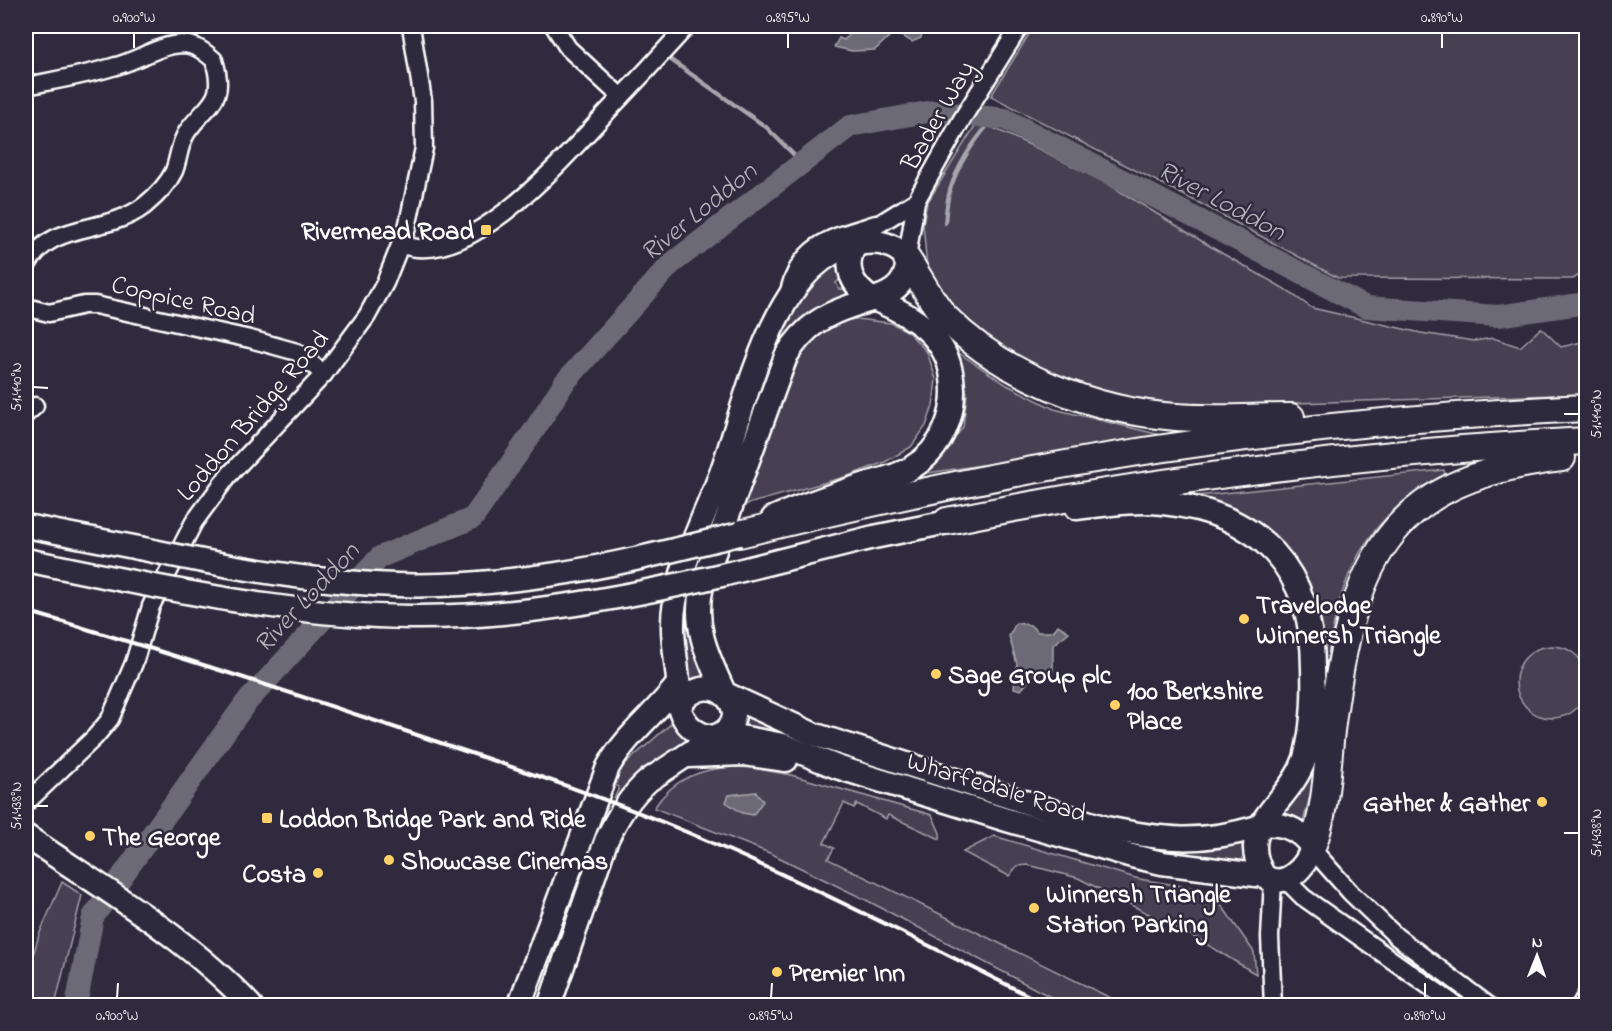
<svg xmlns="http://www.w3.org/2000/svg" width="1612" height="1031" font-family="'Indie Flower',sans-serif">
	<rect width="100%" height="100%" fill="#2f2a3d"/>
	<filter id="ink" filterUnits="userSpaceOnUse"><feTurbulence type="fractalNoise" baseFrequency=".0167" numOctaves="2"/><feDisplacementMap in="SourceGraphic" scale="12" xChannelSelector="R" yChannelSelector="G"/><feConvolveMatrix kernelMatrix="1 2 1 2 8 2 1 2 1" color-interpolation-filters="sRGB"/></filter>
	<g filter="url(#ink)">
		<!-- green -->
		<g fill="#464152" stroke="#a2a0a8" stroke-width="1.5">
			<polygon points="1034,26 1586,26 1586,271 1573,279 1338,278 1205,206 991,96"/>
			<polygon points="978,121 1043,151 1108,184 1218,251 1283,288 1312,308 1421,333 1474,341 1493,338 1520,347 1541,328 1561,347 1586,341 1586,394 1198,406 1137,403 1072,389 958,321 927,267 923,224 927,203"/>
			<path d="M 842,258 L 843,276 L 836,283 L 839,289 L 848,289 L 854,299 L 818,311 L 688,600 C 686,632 694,652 709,680 L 684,689 L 678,612 L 763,376 L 789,318 L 809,284 Z"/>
			<polygon points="856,319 891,323 907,331 927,352 936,379 933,406 926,426 911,447 885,462 848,476 741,506 774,417 802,353 820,332 836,322"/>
			<polygon points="953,349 1007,385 1054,409 1169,437 928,473 963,427 967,394 963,372"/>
			<path d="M 1444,470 L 1445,476 C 1313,539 1333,670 1311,790 C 1309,802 1305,814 1302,825 L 1282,816 L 1293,800 L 1307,770 L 1297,569 L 1177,498 Z"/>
			<circle cx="1552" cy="682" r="36"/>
			<path d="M 744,715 L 791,737 L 1147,848 C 1187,851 1208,852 1247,840 L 1255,869 L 1162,854 L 738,730 Z"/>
			<polygon points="673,722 678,731 691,743 632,781 617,800 614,798 619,788 614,783 623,766"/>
			<path d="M 736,767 L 753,768 L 791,775 L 932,815 L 940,833 L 940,839 L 888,815 L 886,819 L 857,804 L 854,808 L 844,803 L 824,843 L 834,848 L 828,859 L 1125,1005 L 1066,1005 L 868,901 L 772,854 L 654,808 C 673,778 702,768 736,767 Z"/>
			<polygon points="994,836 1139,879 1194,888 1213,893 1254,952 1256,974 1198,939 1078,878 1028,865 1017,866 1009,876 963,852"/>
			<polygon points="62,882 82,895 55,1005 26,1005 26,979 39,935"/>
		</g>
		<!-- water -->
		<g fill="#6d6a77" stroke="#a7a6ad" stroke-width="1.5">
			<polygon points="858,26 923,26 921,38 912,42 904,37 892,34 875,50 852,51 834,47 839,38 844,40"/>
			<polygon points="1016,623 1030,625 1038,632 1053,632 1058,625 1069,632 1053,645 1053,671 1034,675 1021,690 1014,688 1017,664 1009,636"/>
			<polygon points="756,792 763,801 753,815 742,813 726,802 729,795"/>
		</g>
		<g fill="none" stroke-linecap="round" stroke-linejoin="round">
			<!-- stream -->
			<g stroke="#a7a6ad" stroke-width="4">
				<polyline points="671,60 766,127 802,163"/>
				<path d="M 945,223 C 946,212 947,200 950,190 C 958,164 976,138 994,118"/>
			</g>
			<!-- river -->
			<polyline stroke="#6d6a77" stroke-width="22" points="76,1006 93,917 245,704 380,557 473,518 535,429 564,383 671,264 850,126 933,111 1005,119 1366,307 1498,316 1580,304 1586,301"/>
			<defs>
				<g id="minor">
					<polyline points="554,26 568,48 621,97"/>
					<path d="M 26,86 C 56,80 87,75 116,66 C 139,60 158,45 182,44 C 195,44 205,52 214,60 C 227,103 207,103 187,132 C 179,144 179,158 174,171 C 168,184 155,197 144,206 C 104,236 51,219 26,267"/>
					<polyline points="868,231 916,201"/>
					<path d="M 401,244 C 468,272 566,156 606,113 C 634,84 661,55 687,26"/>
					<polyline points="907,257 916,201 962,119 1020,26"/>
					<path d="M 789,291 C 801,243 834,237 876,224"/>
					<polyline points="26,307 49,313 84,305 95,305 250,339 297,352 324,374"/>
					<polyline points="26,414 35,406"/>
					<polyline points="26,803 95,737 110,719 134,663 151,606 194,522 228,476 324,374 367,316 385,283 407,228 424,148 423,101 411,26"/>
					<polyline points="1312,849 1351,893 1397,937 1489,1006"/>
					<polyline points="1285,879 1303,897 1457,1006"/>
					<polyline points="1273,1006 1270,937 1273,880"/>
					<polyline points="1580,1006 1586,996"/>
				</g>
				<g id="major">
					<path d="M 856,244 C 842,267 852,286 873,300"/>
					<path d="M 1077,508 C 1105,505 1134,500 1163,503 C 1260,513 1313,570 1313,668 C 1314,697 1313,729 1305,758 C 1290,804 1233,825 1264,876 C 1285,891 1307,866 1312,847 C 1300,830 1283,822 1261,825"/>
					<path d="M 773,518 C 802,505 832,495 863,485 C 879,480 896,477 911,468 C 942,450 957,413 952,378 C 947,336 912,315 876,300"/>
					<polyline points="26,526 139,548"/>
					<polyline points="26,560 123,580"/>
					<polyline points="726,574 874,537 963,519"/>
					<path d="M 726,694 L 813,734 L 1106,828 C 1164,840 1200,844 1258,827"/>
					<path d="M 680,705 C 712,660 762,719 714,737 C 695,735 684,724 679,707 C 681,673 668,636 675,602 C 682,561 706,513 721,473 C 746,405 772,265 853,245 C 875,240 889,241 907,257 C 910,294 877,298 851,306 C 839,310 827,315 817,322 C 804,331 794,343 786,356 L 702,586 C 692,625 708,657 724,692"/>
					<polyline points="717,736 735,736 783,745 837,767 1007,820 1132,856 1162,863 1264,876"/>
					<polyline points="688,756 744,754 786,760"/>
					<path d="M 26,836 C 102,888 187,937 251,1006"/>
					<path d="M 519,1006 L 608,767 C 626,735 655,714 678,684"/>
					<path d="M 549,1006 L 606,841 C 617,818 629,797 649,780 L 714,737"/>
				</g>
				<g id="highway">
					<path d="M 907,259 C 920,278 930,300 945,317 C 1003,376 1094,411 1176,417 C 1215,420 1253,417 1291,417"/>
					<path d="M 947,521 C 1158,478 1371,452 1586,441"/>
					<path d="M 739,534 C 834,511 930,489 1027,471 C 1212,436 1399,417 1586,408"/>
					<path d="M 1312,847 C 1326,811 1327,769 1331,731 C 1352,566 1382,479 1562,458"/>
				</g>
			</defs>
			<!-- minor casing -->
			<use href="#minor" stroke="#fff" stroke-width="21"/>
			<!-- major casing -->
			<use href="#major" stroke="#fff" stroke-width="27"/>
			<!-- highway casing -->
			<use href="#highway" stroke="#fff" stroke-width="30"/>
			<!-- minor -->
			<use href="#minor" stroke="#2f2a3d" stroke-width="16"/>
			<!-- major -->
			<use href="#major" stroke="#2f2a3d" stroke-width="22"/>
			<!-- highway -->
			<use href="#highway" stroke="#2f2a3d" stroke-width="26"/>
			<!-- rail -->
			<path stroke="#fff" stroke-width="4" d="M 26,611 C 160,650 293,693 426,738 C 506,765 586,791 665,823 C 796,877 922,942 1049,1006"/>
			<defs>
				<g id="major-bridge">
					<path d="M 139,548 C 217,565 295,579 374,584 C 433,588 497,583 556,574 C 617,565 678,549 739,534"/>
					<path d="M 123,580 C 219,599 314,616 411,617 C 518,618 623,598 726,574"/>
				</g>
			</defs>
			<!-- major-bridge casing -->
			<use href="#major-bridge" stroke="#fff" stroke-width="27" stroke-linecap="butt"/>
			<!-- major-bridge -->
			<use href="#major-bridge" stroke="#2f2a3d" stroke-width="22"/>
		</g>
	</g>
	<!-- ticks -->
	<path fill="none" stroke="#fff" stroke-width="2" d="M 134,48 L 134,33M 788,48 L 788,33M 1442,48 L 1442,33M 33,387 L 48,388M 1564,414 L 1579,414M 33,806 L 48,806M 1564,833 L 1579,833M 117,998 L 118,983M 771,998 L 772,983M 1425,998 L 1425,983"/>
	<!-- markers -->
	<g fill="#ffd166" stroke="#2f2a3d" stroke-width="2">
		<rect x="480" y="224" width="12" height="12" rx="3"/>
		<circle cx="1244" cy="619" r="6"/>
		<circle cx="936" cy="674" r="6"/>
		<circle cx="1115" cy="705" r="6"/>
		<circle cx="1542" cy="802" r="6"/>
		<rect x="261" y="812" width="12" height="12" rx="3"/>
		<circle cx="90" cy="836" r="6"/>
		<circle cx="389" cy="860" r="6"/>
		<circle cx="318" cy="873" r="6"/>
		<circle cx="1034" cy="908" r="6"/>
		<circle cx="777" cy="972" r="6"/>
	</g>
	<g text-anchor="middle" stroke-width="5" stroke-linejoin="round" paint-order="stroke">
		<!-- street labels -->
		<g font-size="26" fill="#fff" stroke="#2f2a3d">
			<text transform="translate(937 115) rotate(-60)" y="9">Bader Way</text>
			<text transform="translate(184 299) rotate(13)" y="9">Coppice Road</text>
			<text transform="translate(252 415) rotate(-49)" y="9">Loddon Bridge Road</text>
			<text transform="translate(997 786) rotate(17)" y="9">Wharfedale Road</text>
		</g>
		<!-- poi labels -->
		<g font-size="26" font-weight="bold" fill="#fff" stroke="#2f2a3d" text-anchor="start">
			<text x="474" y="239" text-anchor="end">Rivermead Road</text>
			<text x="1256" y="613">Travelodge<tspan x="1256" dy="30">Winnersh Triangle</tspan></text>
			<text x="948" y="683">Sage Group plc</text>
			<text x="1127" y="699">100 Berkshire<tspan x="1127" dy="30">Place</tspan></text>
			<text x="1530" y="811" text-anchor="end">Gather &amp; Gather</text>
			<text x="279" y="827">Loddon Bridge Park and Ride</text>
			<text x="102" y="845">The George</text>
			<text x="401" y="869">Showcase Cinemas</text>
			<text x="306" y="882" text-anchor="end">Costa</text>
			<text x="1046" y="902">Winnersh Triangle<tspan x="1046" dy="30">Station Parking</tspan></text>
			<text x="789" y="981">Premier Inn</text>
		</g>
		<!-- water labels -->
		<g font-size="27" font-style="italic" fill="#b6b4bb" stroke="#2f2a3d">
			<text transform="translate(1222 200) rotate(28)" y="9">River Loddon</text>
			<text transform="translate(698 211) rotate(-39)" y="9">River Loddon</text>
			<text transform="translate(306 597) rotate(-47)" y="9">River Loddon</text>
		</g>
	</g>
	<!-- margin -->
	<rect width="1612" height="1031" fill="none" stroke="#2f2a3d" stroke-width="66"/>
	<!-- north arrow -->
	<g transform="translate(1537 956) rotate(1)" stroke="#2f2a3d" stroke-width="4.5" paint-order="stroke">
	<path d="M0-4.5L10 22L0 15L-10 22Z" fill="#ffffff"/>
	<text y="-9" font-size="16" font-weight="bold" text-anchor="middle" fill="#ffffff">N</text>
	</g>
	<rect x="33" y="33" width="1546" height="965" fill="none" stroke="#fff" stroke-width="2"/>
	<g font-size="15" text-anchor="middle" fill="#fff">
		<text x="134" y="22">0.900°W</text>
		<text x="788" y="22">0.895°W</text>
		<text x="1442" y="22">0.890°W</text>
		<text transform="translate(16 387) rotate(-90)" y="5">51.440°N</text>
		<text transform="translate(1596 414) rotate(-90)" y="5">51.440°N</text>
		<text transform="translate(16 806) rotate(-90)" y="5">51.438°N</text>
		<text transform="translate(1596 833) rotate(-90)" y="5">51.438°N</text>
		<text x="117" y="1020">0.900°W</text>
		<text x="771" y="1020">0.895°W</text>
		<text x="1425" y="1020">0.890°W</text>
	</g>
</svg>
